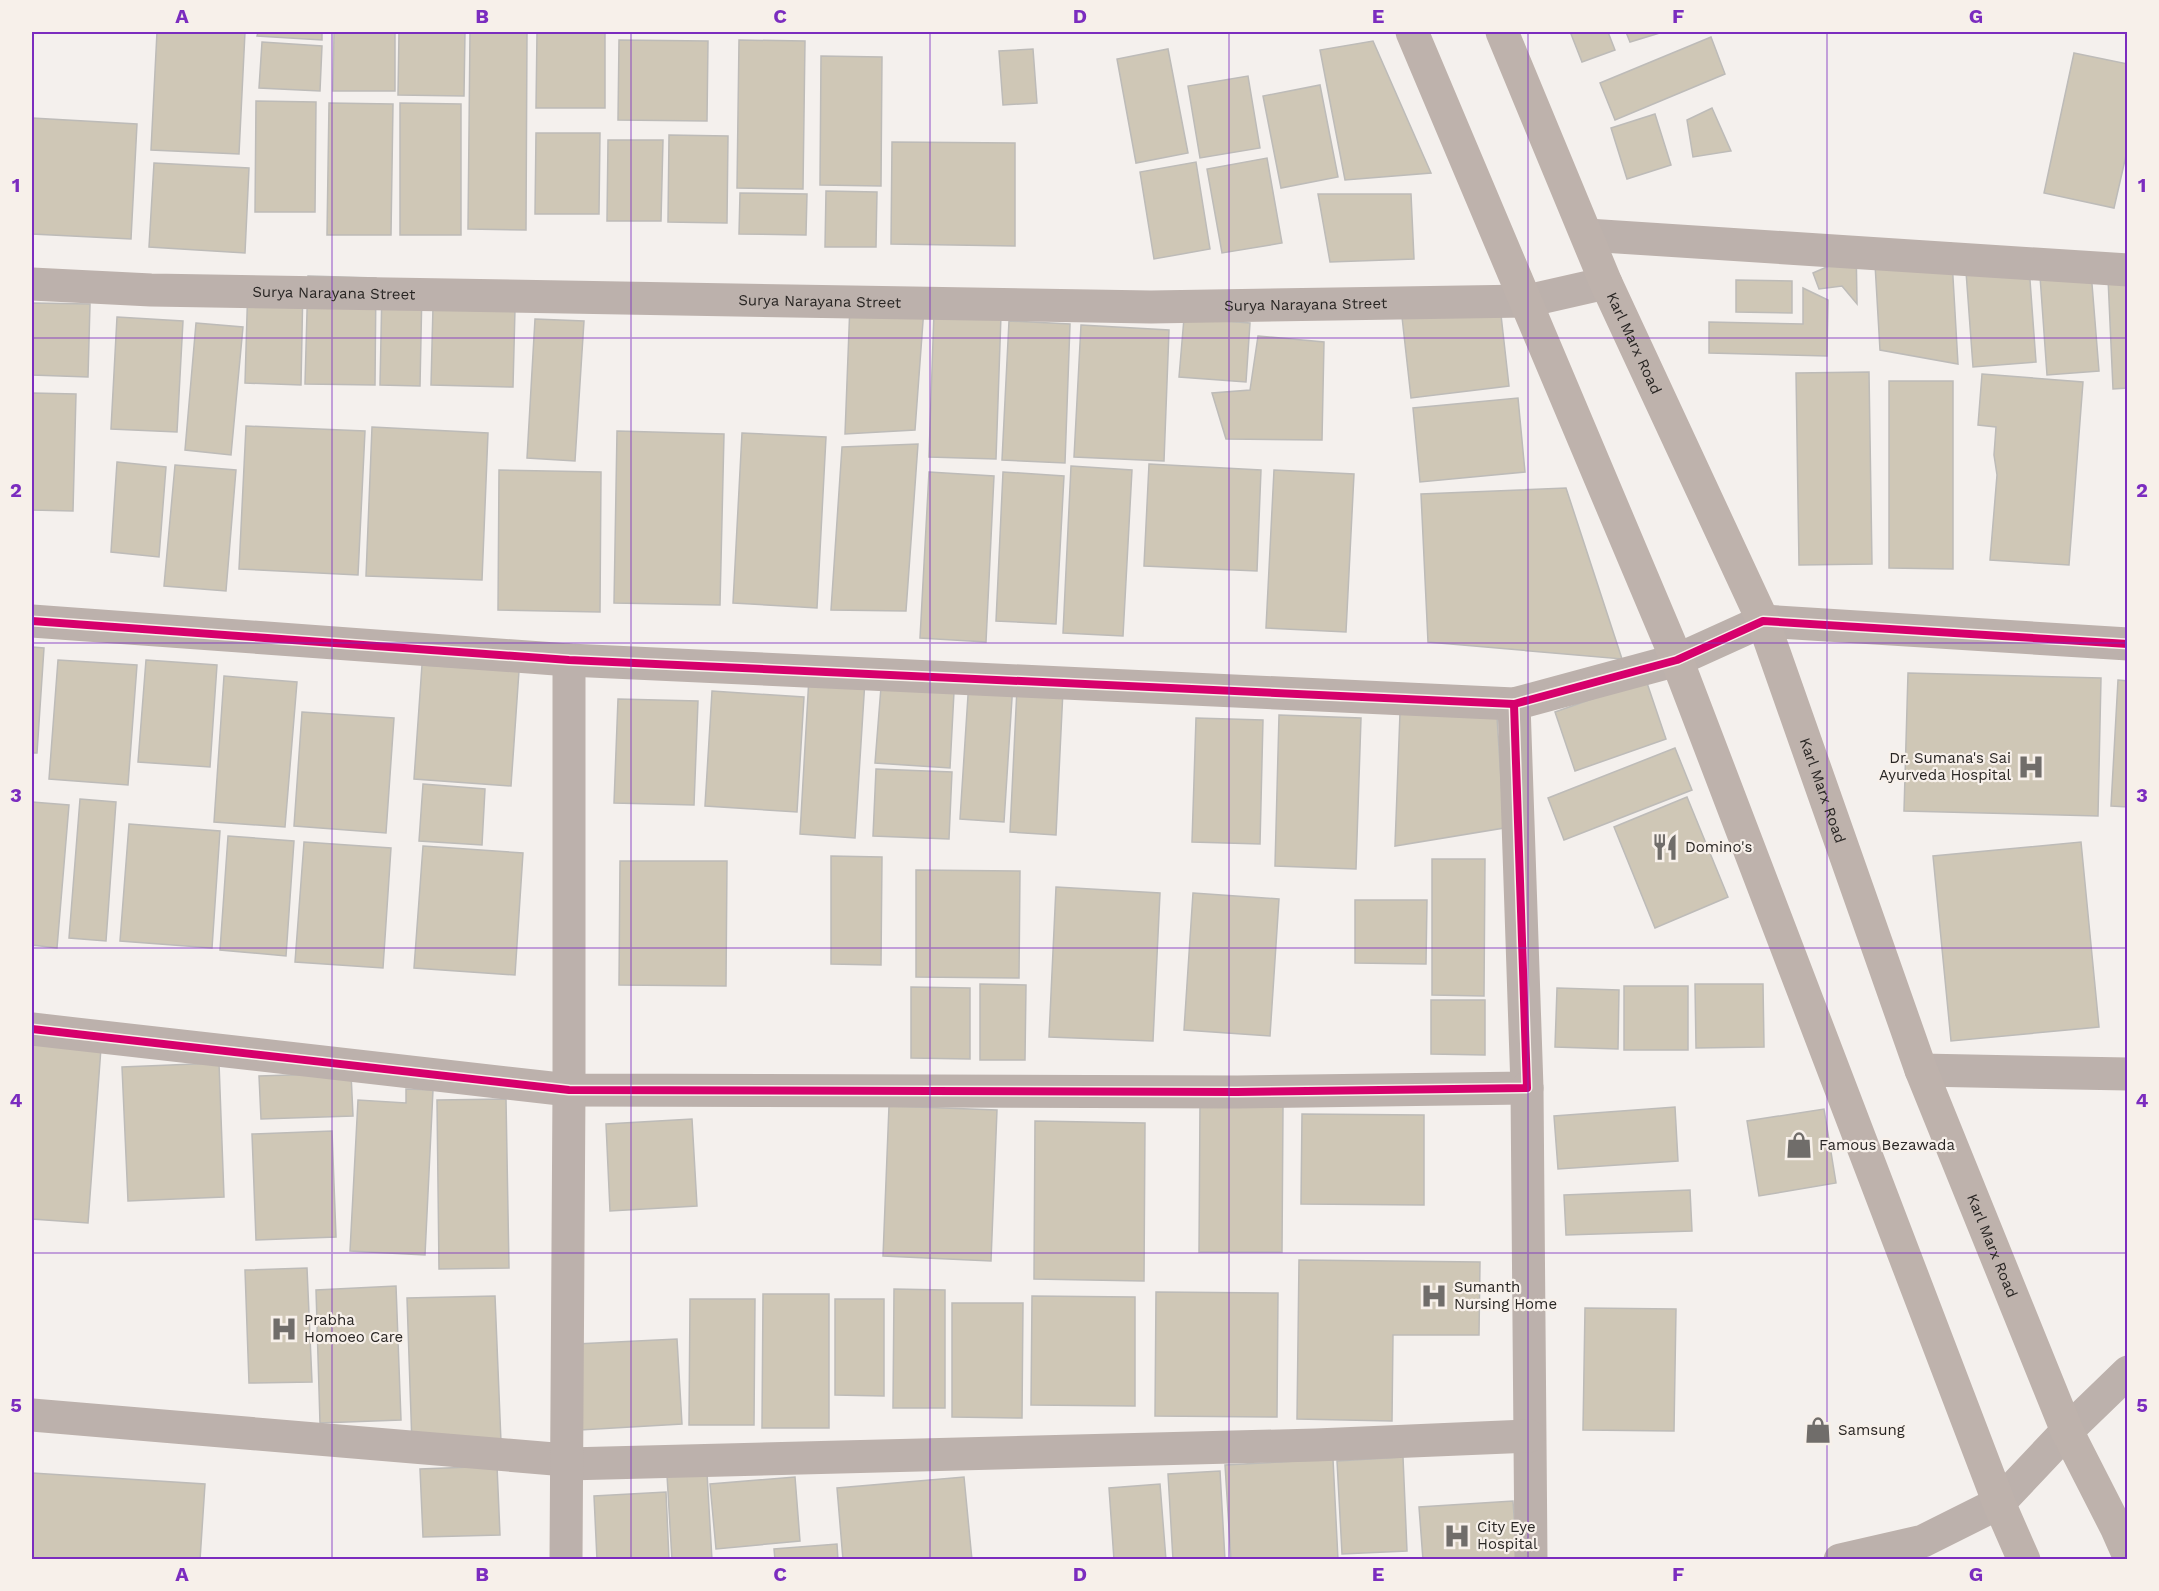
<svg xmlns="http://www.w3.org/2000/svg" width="2159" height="1591" font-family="'Work Sans',sans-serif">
	<rect width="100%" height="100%" fill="#f4f0ed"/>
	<!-- building -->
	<g fill="#cfc7b6" stroke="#bdbbb8" stroke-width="1.5">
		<polygon points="157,32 245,32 239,154 151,150"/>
		<polygon points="258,32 322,32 322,40 257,36"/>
		<polygon points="334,32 395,32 395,91 333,91"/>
		<polygon points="399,32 465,32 464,96 398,95"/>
		<polygon points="470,32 527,32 526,230 468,229"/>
		<polygon points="537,32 605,32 605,108 536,108"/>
		<polygon points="1576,32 1608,32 1615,50 1582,62 1571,34"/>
		<polygon points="1626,32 1663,32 1630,42"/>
		<polygon points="1711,37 1725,74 1615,120 1600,83"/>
		<polygon points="619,40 708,41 707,121 618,120"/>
		<polygon points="739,40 805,41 803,189 737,188"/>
		<polygon points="1373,41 1431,173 1345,180 1320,50"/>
		<polygon points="262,42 322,46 320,91 259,88"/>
		<polygon points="1033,49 1037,103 1003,105 999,51"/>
		<polygon points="1168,49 1188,153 1136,163 1117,59"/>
		<polygon points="2074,53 2128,64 2128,147 2114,208 2044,193"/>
		<polygon points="821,56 882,57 881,186 820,185"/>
		<polygon points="1248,76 1260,148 1200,158 1188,86"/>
		<polygon points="1320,85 1338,177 1281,188 1263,96"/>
		<polygon points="256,101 316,102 315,212 255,212"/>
		<polygon points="329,103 393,104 391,235 327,235"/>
		<polygon points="400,103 461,104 461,235 400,235"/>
		<polygon points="1712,108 1731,151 1693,157 1687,120"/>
		<polygon points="1655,114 1671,165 1627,179 1611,128"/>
		<polygon points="32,118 137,124 131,239 32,234"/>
		<polygon points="536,133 600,133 599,214 535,214"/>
		<polygon points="669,135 728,136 727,223 668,222"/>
		<polygon points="608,140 663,140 661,221 607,221"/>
		<polygon points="892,142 1015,143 1015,246 891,244"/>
		<polygon points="1267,158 1282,243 1222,253 1207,169"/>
		<polygon points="1196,162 1210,249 1154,259 1140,172"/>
		<polygon points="154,163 249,168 245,253 149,247"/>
		<polygon points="826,191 877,192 876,247 825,247"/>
		<polygon points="740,193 807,194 806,235 739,234"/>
		<polygon points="1318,194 1411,194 1414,259 1330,262"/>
		<polygon points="1856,240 1857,304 1842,286 1819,289 1813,273 1836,263"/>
		<polygon points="1951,243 1958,364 1880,350 1874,247"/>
		<polygon points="2028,253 2036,362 1973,367 1965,258"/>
		<polygon points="2090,259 2099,371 2047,375 2039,262"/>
		<polygon points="308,276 376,278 375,385 305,384"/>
		<polygon points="2128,277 2128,388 2113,389 2108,278"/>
		<polygon points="1736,280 1792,281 1792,313 1736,312"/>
		<polygon points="248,282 303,283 301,385 245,383"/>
		<polygon points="382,288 422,289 420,386 380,385"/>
		<polygon points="1803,288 1828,300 1827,356 1709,353 1709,322 1803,324"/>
		<polygon points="32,303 90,304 88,377 32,375"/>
		<polygon points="850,304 924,308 915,430 845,434"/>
		<polygon points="1500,306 1509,386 1411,398 1402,317"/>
		<polygon points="433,307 515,309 513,387 431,385"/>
		<polygon points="934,312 1001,315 996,459 929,457"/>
		<polygon points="117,317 183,321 177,432 111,429"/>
		<polygon points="1184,318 1250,323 1246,382 1179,377"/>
		<polygon points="535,319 584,321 575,461 527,458"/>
		<polygon points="1009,321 1070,324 1065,463 1002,460"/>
		<polygon points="196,323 243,327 231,455 185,450"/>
		<polygon points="1081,325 1169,330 1164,461 1074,457"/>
		<polygon points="1258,336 1324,342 1322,440 1226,439 1212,393 1250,390"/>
		<polygon points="1869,372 1872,564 1799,565 1796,373"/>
		<polygon points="1982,374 2083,382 2069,565 1990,560 1997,475 1994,455 1996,427 1978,425"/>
		<polygon points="1889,381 1953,381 1953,569 1889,568"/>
		<polygon points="32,393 76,394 73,511 32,510"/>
		<polygon points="1518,398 1525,472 1420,482 1413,408"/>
		<polygon points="246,426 365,431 358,575 239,569"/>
		<polygon points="372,427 488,433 482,580 366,576"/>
		<polygon points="617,431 724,434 720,605 614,603"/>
		<polygon points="742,433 826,437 817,608 733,603"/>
		<polygon points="918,444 906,611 831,610 842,447"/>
		<polygon points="117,462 166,467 159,557 111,552"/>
		<polygon points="1149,464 1261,470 1257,571 1144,566"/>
		<polygon points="175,465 236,470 226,591 164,586"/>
		<polygon points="1071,466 1132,470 1123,636 1063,633"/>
		<polygon points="499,470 601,472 600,612 498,610"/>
		<polygon points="1274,470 1354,474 1346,632 1266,628"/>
		<polygon points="929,472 994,476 986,642 920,638"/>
		<polygon points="1003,472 1064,476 1056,624 996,621"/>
		<polygon points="1566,488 1622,659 1428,642 1421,494"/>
		<polygon points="32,647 44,648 37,753 32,753"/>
		<polygon points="58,660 137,665 128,785 49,779"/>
		<polygon points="146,660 217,665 210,767 138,762"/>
		<polygon points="422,665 519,671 511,786 414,779"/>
		<polygon points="1908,673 2101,678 2098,816 1904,811"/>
		<polygon points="224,676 297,682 285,827 214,822"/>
		<polygon points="809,677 865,680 855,838 800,834"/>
		<polygon points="969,680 1013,683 1004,822 960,819"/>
		<polygon points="1646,680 1666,739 1575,771 1555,712"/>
		<polygon points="2118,680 2128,681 2128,807 2111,806"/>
		<polygon points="881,687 954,692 950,768 875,763"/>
		<polygon points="1017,688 1063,690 1056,835 1010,832"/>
		<polygon points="712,691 804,697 797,812 705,806"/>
		<polygon points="618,699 698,701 694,805 614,803"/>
		<polygon points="302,712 394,718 386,833 294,826"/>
		<polygon points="1400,713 1497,717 1504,828 1395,846"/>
		<polygon points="1279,715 1361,718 1356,869 1275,866"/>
		<polygon points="1196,718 1263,720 1260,844 1192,842"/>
		<polygon points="1675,748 1692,790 1564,840 1548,798"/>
		<polygon points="876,769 952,772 949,839 873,836"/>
		<polygon points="423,784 485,789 482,845 419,841"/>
		<polygon points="1687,797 1728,897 1655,928 1614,827"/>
		<polygon points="80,799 116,802 106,941 69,938"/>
		<polygon points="32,802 69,805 57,948 32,945"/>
		<polygon points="129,824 220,831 212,948 120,941"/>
		<polygon points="228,836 294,841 286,956 220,950"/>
		<polygon points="304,842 391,848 383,968 295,962"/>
		<polygon points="2081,842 2099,1027 1951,1041 1933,856"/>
		<polygon points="423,846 523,853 515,975 414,968"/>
		<polygon points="831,856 882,857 881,965 831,964"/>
		<polygon points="1432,859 1485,859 1484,996 1432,995"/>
		<polygon points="620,861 727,861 726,986 619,985"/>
		<polygon points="916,870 1020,871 1019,978 916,977"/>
		<polygon points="1056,887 1160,893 1153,1041 1049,1037"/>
		<polygon points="1193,893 1279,899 1270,1036 1184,1030"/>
		<polygon points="1355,900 1427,900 1426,964 1355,963"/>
		<polygon points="980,984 1026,985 1025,1060 980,1060"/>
		<polygon points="1695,984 1763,984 1764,1047 1696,1048"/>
		<rect x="1624" y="986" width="64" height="64"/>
		<polygon points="911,987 970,988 970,1059 911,1058"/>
		<polygon points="1557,988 1619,990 1618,1049 1555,1047"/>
		<polygon points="1431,1000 1485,1000 1485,1055 1431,1054"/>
		<polygon points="32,1043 101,1048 88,1223 32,1219"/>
		<polygon points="219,1063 224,1197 128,1201 122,1067"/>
		<polygon points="351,1073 353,1116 261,1119 259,1076"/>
		<polygon points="406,1089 433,1090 425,1255 350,1251 358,1100 406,1103"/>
		<polygon points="506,1099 509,1268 439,1269 437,1100"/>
		<polygon points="1200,1104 1283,1106 1282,1252 1199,1252"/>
		<polygon points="889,1106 997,1110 991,1261 883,1256"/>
		<polygon points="1675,1107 1678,1161 1558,1169 1554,1116"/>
		<polygon points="1824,1109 1836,1183 1759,1196 1747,1121"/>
		<polygon points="1302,1114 1424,1115 1424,1205 1301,1204"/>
		<polygon points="692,1119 697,1206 610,1211 606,1124"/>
		<polygon points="1035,1121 1145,1123 1144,1281 1034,1279"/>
		<polygon points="332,1131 336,1237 256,1240 252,1134"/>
		<polygon points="1690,1190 1692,1231 1566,1235 1564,1195"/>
		<polygon points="1299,1260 1480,1262 1479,1335 1393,1335 1392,1421 1297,1419"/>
		<polygon points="307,1268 312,1382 249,1383 245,1270"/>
		<polygon points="396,1286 401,1420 320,1423 316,1290"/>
		<polygon points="894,1289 945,1290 945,1408 893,1408"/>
		<polygon points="1156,1292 1278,1293 1277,1417 1155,1416"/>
		<polygon points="763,1294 829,1294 829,1428 762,1428"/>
		<polygon points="495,1296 501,1442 412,1445 407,1298"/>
		<polygon points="1032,1296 1135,1297 1135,1406 1031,1405"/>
		<polygon points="690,1299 755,1299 754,1425 689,1425"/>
		<polygon points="835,1299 884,1299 884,1396 835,1395"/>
		<polygon points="952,1303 1023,1303 1022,1418 952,1417"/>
		<polygon points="1585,1308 1676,1309 1674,1431 1583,1430"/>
		<polygon points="677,1339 682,1424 580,1430 576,1344"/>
		<polygon points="1403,1457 1407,1551 1342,1554 1337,1461"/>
		<polygon points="1333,1459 1338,1560 1231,1560 1225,1465"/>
		<polygon points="497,1466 500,1535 423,1537 420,1469"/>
		<polygon points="1220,1471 1225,1560 1173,1560 1168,1474"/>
		<polygon points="32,1473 205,1484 200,1560 32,1560"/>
		<polygon points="707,1473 712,1560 672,1560 667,1475"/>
		<polygon points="795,1477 800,1541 716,1549 710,1484"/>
		<polygon points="964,1477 972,1560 843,1560 837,1488"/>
		<polygon points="1160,1484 1166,1560 1114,1560 1109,1488"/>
		<polygon points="666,1492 669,1560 597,1560 594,1496"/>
		<polygon points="1513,1501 1517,1560 1423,1560 1419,1507"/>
		<polygon points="837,1544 838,1560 775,1560 774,1549"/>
	</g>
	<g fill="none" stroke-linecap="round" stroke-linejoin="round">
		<!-- minor -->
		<g stroke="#bcb1ac" stroke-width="33">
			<polyline points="1587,235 2128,270"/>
			<path id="s1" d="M 32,284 L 151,290 L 1151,307 L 1527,301 L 1606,283"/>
			<polyline points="32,621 569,660 1514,704 1677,660 1763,621 2128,644"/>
			<polyline points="32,1029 569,1090 1237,1092 1527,1088 1514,704"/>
			<polyline points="1921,1070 2128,1074"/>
			<polyline points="1527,1088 1531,1560"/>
			<polyline points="32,1415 566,1460 567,1464 1316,1445 1529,1436"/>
			<polyline points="566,1560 569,1090 569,660"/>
			<polyline points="1840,1560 1923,1541 1999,1503 2067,1431 2128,1372"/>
		</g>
		<!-- major -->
		<g stroke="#beb2ac" stroke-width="33">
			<polyline points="1412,32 1677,660 1999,1503 2024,1560"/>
			<path id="s2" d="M 1502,32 L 1606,283 L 1763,621 L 1921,1070 L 2067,1431 L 2117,1529 L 2128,1554"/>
		</g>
		<defs>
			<g id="cycleway">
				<polyline points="32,621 569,660 1514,704 1677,660 1763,621 2128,644"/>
				<polyline points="32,1029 569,1090 1237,1092 1527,1088 1514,704"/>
			</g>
		</defs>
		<!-- cycleway casing -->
		<use href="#cycleway" stroke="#f7f0ea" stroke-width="11"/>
		<!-- cycleway -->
		<use href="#cycleway" stroke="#d6006c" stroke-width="8"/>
	</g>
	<!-- grid -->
	<path fill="none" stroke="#7b2cbf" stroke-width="1.5" stroke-opacity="0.55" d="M 332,32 L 332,1560M 631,32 L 631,1560M 930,32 L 930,1560M 1229,32 L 1229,1560M 1528,32 L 1528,1560M 1827,32 L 1827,1560M 32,338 L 2128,338M 32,643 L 2128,643M 32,948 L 2128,948M 32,1253 L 2128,1253"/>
	<!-- icons -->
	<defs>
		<symbol id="hospital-bare" viewBox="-9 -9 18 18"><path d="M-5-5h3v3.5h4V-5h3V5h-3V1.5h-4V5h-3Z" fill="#706d6a" stroke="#f7f0ea" stroke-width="2.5" paint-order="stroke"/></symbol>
		<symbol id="restaurant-bare" viewBox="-9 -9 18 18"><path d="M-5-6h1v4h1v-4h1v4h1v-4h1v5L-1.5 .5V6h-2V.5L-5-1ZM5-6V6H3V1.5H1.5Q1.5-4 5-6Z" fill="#706d6a" stroke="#f7f0ea" stroke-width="2.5" paint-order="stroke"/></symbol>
		<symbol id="shop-bare" viewBox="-9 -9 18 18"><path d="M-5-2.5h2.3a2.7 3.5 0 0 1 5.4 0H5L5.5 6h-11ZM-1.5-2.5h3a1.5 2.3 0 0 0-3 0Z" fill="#706d6a" stroke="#f7f0ea" stroke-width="2.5" paint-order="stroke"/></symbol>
	</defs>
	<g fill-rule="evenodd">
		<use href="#hospital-bare" x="2012" y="748" width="38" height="38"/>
		<use href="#restaurant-bare" x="1646" y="828" width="38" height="38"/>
		<use href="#shop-bare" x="1780" y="1126" width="38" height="38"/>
		<use href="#hospital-bare" x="1415" y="1277" width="38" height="38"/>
		<use href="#hospital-bare" x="265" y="1310" width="38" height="38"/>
		<use href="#shop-bare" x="1799" y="1411" width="38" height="38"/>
		<use href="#hospital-bare" x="1438" y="1517" width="38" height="38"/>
	</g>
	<g text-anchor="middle" stroke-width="4.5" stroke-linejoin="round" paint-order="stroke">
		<!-- street labels -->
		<g font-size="15" fill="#292624" stroke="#f7f0ea">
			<text dy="5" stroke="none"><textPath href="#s1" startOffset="302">Surya Narayana Street</textPath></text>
			<text dy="5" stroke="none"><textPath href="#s1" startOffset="788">Surya Narayana Street</textPath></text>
			<text dy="5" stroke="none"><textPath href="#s1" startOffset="1274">Surya Narayana Street</textPath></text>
			<text dy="5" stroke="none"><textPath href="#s2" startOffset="338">Karl Marx Road</textPath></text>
			<text dy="5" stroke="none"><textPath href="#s2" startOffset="824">Karl Marx Road</textPath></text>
			<text dy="5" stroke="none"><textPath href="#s2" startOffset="1310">Karl Marx Road</textPath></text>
		</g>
		<!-- poi labels -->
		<g font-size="15" fill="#292624" stroke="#f7f0ea" text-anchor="start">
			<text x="2011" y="763" text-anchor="end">Dr. Sumana's Sai<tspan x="2011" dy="17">Ayurveda Hospital</tspan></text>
			<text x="1685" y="852">Domino's</text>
			<text x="1819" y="1150">Famous Bezawada</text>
			<text x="1454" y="1292">Sumanth<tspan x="1454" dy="17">Nursing Home</tspan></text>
			<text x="304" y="1325">Prabha<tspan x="304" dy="17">Homoeo Care</tspan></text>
			<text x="1838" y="1435">Samsung</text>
			<text x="1477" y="1532">City Eye<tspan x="1477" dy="17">Hospital</tspan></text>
		</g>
	</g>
	<!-- border -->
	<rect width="2159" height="1591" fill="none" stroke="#f7f0ea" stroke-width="66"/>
	<rect x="33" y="33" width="2093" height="1525" fill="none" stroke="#7b2cbf" stroke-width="2"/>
	<g font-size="20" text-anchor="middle" font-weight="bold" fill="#7b2cbf">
		<text x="182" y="23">A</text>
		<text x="482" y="23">B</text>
		<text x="780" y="23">C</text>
		<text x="1080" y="23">D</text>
		<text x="1378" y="23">E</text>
		<text x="1678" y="23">F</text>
		<text x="1976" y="23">G</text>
		<text x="16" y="192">1</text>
		<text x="2142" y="192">1</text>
		<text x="16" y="497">2</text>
		<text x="2142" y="497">2</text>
		<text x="16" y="802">3</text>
		<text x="2142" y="802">3</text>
		<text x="16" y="1107">4</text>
		<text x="2142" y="1107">4</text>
		<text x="16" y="1412">5</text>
		<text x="2142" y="1412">5</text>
		<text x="182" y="1581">A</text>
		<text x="482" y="1581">B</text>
		<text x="780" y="1581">C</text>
		<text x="1080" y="1581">D</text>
		<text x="1378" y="1581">E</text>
		<text x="1678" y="1581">F</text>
		<text x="1976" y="1581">G</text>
	</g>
</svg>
